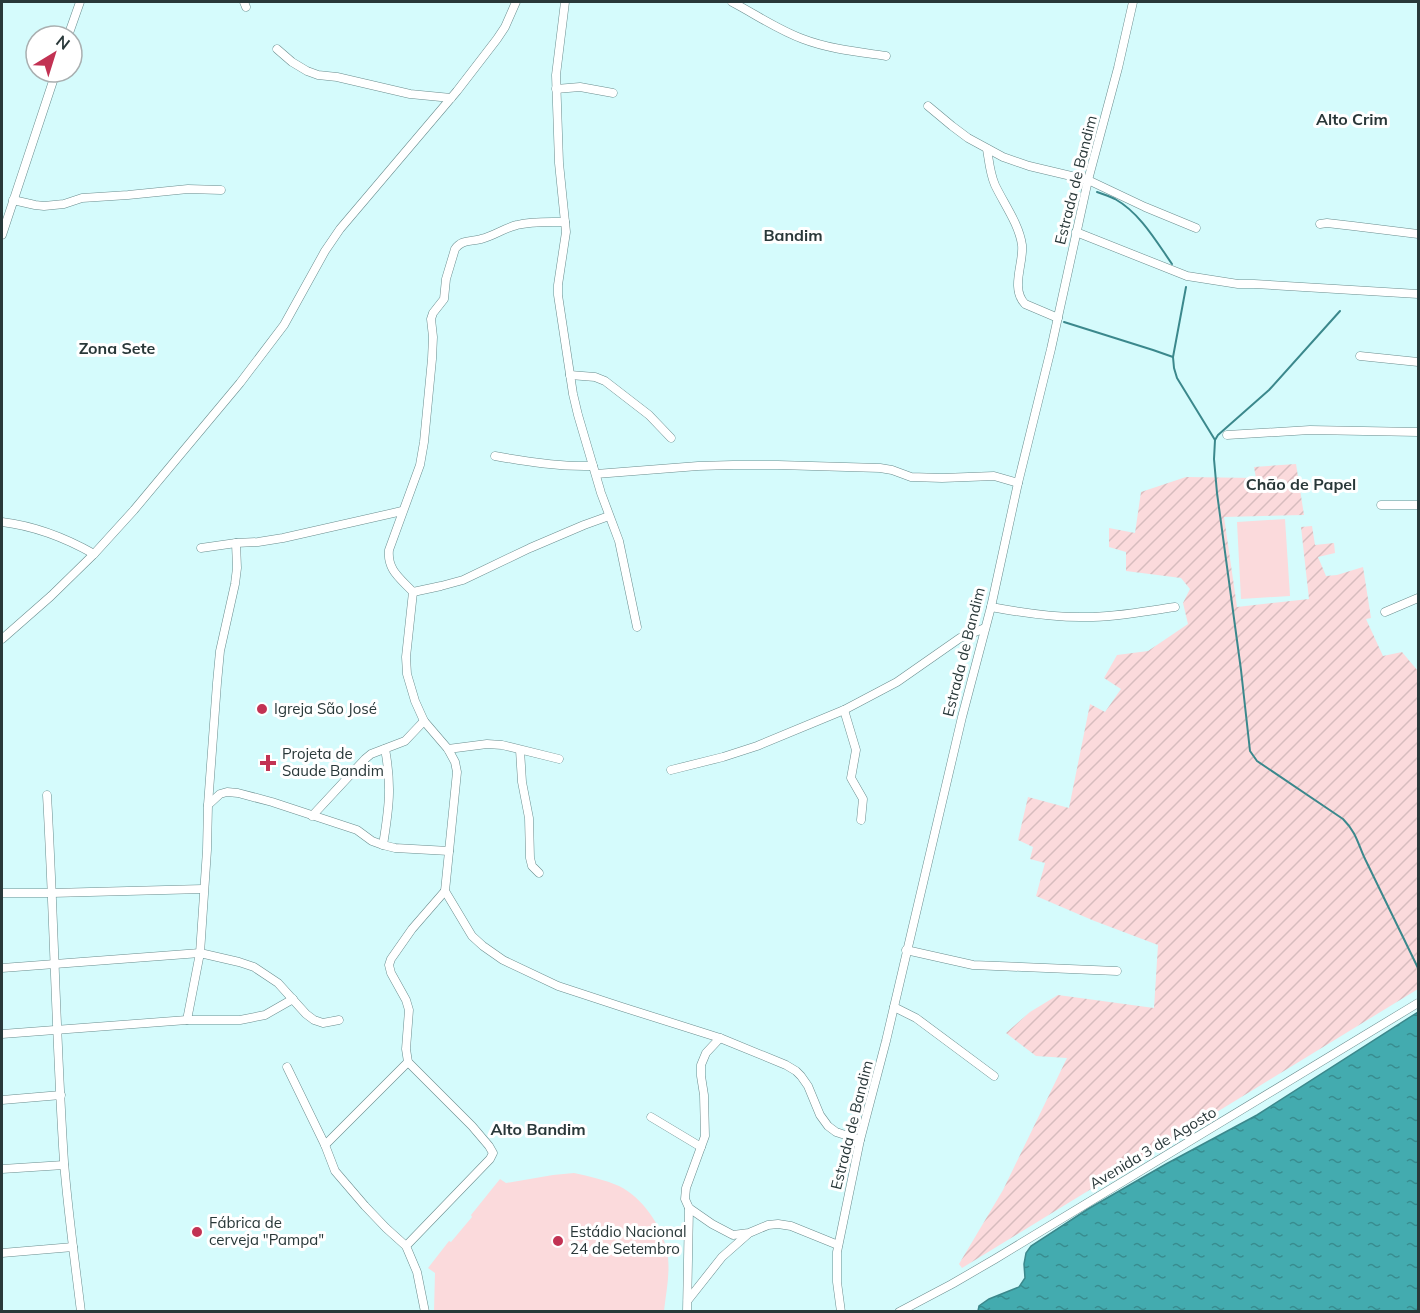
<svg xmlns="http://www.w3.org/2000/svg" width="1420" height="1313" font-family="Mulish,sans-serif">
	<defs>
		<pattern id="garden-furrows" width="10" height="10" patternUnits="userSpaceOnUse" patternTransform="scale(1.5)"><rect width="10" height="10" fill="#fbdadc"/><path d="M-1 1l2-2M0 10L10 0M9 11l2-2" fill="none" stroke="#d7bcbe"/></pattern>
		<pattern id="water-ripples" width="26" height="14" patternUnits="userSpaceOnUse" patternTransform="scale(1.5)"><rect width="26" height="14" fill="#43abaf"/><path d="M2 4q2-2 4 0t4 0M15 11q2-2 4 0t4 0" fill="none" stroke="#388c8f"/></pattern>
	</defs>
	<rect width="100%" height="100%" fill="#d5fbfc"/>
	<!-- garden -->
	<polygon fill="url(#garden-furrows)" points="1296,464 1304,515 1224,517 1237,607 1309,599 1301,527 1312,526 1315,545 1334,543 1335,553 1318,557 1326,576 1337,575 1363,567 1371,618 1366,619 1383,656 1402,652 1418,671 1418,989 962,1268 959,1264 1003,1190 1067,1058 1036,1056 1006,1033 1030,1012 1058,995 1154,1008 1158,945 1092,920 1036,896 1045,863 1030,859 1033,847 1018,840 1028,797 1069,808 1090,704 1105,712 1121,689 1104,678 1117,655 1148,651 1188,624 1183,603 1190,589 1181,578 1126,571 1126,552 1109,547 1109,528 1135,533 1141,492 1186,477 1256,478 1254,467"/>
	<!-- pitch -->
	<g fill="#fbdadc">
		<polygon points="1285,519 1290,596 1241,599 1237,522"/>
		<path d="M 574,1173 C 589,1176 605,1180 619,1186 C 642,1197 662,1226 667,1251 C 671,1271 666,1292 664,1311 L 434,1311 L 435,1273 L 428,1268 L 449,1241 L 451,1242 L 472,1217 L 471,1215 L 500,1179 L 506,1183 L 553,1175 Z"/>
	</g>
	<!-- water -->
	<polygon fill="url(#water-ripples)" stroke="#3b888c" stroke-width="1.5" points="1418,1012 1418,1311 978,1311 979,1306 989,1299 1019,1287 1025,1278 1024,1264 1026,1253 1031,1246 1088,1209 1166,1164 1257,1115"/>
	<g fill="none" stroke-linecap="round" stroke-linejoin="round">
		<!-- stream -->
		<g stroke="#3b888c" stroke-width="2">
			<path d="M 1097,192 C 1103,194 1109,196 1115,199 C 1140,213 1156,241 1172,264"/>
			<path d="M 1186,287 L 1173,357 L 1174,368 L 1177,378 L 1215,440 L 1214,459 L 1217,493 L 1241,670 L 1250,751 L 1257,761 L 1343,819 C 1358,834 1358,846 1367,863 C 1384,898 1401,933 1418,968"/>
			<polyline points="1064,322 1153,350 1173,357"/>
			<polyline points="1215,440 1218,435 1269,390 1340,311"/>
		</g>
		<defs>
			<g id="minor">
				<polyline points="244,2 246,7"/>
				<polyline points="565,2 556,75 559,163 566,232 558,285 558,295 573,394 578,415 601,493 619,541 637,627"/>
				<path d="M 732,2 C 755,14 778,30 803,39 C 829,49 859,52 886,56"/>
				<polyline points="68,36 80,2"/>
				<polyline points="277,49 292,62 307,71 318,75 337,77 410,94 451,98"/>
				<polyline points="556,89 580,87 613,93"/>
				<polyline points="928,106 952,126 968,138 1003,157 1029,166 1088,180 1145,207 1196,228"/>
				<path d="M 987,149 C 989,161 990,174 995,185 C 1004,204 1019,224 1022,245 C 1024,263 1010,288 1025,304 L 1058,318"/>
				<polyline points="13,200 35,205 44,206 64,204 82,198 128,195 188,189 221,190"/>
				<path d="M 565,222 C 549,222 532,221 517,225 C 504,228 494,236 481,239 C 471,242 462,239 455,249 L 446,279 L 444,299 L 433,313 L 431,319 L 433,337 L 432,359 L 424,442 L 420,465 L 389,550 C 387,570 400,578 413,592 L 406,657 L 407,674 L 415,701 L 424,721 L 448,749 L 455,762 L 457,772 L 445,891 L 472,936 L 483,946 L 503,960 L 558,986 L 622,1007 L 720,1038 L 786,1065 L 796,1071 L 801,1076 L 808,1086 L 820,1115 L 828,1126 L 836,1132 L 860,1140"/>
				<polyline points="1320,224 1327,223 1353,226 1418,234"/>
				<polyline points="1076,232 1187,276 1238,284 1254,284 1418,294"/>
				<polyline points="2,235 56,72"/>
				<polyline points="1360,356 1418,362"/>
				<polyline points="570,375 595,377 605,381 649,415 671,438"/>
				<polyline points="1227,435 1310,430 1418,432"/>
				<path d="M 495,456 C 528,462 560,467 593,466"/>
				<polyline points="596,474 698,466 733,465 778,465 880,468 892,470 911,477 942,478 994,476 1018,483"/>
				<polyline points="1381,505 1418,505"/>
				<path d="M 2,522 C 35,526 64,537 94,554"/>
				<polyline points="201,548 236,543 258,542 283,538 402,511"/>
				<polyline points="413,592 441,586 463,580 530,548 584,525 609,516"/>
				<path d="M 991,607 C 1023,613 1055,618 1087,617 C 1117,617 1146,611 1175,607"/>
				<polyline points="1385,612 1418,598"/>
				<polyline points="2,639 51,596 94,554 134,510 240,383 284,325 325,251 340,229 457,91 497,39 505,27 516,2"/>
				<polyline points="844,710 856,750 851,778 863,799 861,820"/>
				<polyline points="448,749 487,744 502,745 559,759"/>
				<polyline points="520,750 522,782 529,818 530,858 532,866 539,873"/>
				<polyline points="671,770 723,757 757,746 844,710 897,682 960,638 985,628"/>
				<path d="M 47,795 C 54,917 56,1040 64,1162 C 68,1212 75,1262 81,1312"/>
				<polyline points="208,805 220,794 227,792 238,793 272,802 357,830 372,841 383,845 395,848 449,851"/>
				<polyline points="312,816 365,759 371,754 405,741 424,721"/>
				<path d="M 383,845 C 389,808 392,786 385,749"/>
				<polyline points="2,893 52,893 203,889"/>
				<polyline points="906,950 973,965 1117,971"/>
				<polyline points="2,968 200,953 239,962 254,967 278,983 306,1014 314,1020 323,1023 339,1020"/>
				<polyline points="894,1007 916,1018 994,1076"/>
				<polyline points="187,1020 200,953 207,850 208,805 217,683 220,651 235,584 237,568 236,543"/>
				<polyline points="2,1034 187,1020 240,1020 265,1015 293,999"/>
				<polyline points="720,1038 706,1053 701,1065 701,1076 704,1095 705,1136 686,1188 685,1199 689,1208 712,1224 733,1235 749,1233 768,1225 778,1224 791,1226 838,1245"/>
				<polyline points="287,1067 325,1145 335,1171 365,1206 386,1228 406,1246"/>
				<polyline points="2,1100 61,1095"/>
				<polyline points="651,1117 701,1147"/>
				<polyline points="325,1145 408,1062"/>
				<polyline points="2,1169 64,1165"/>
				<polyline points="2,1253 73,1247"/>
				<polyline points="688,1300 722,1257 748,1234"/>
				<polyline points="425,1312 417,1272 406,1246 490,1159 493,1153 489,1146 472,1126 408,1062 406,1049 409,1010 406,1000 391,973 389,965 391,959 412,929 445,891"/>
				<polyline points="687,1312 689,1208"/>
				<polyline points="841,1312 837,1282 837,1252 860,1140 886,1041 962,717 991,607 1018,483 1051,349 1088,180 1118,68 1133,2"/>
				<polyline points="899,1312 952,1284 995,1259 1418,1003"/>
			</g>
		</defs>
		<!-- minor casing -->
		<use href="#minor" stroke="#6a8d8e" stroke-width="9"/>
		<!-- minor -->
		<use href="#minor" stroke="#fff" stroke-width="8"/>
	</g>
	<!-- markers -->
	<g fill="#c23253" stroke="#fff" stroke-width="2">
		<circle cx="262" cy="709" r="6"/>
		<path d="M265 754h6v6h6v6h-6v6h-6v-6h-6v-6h6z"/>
		<circle cx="197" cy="1232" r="6"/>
		<circle cx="558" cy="1241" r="6"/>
	</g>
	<g text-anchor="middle" stroke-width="6" stroke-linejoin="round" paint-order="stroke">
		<!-- street labels -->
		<g font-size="15" fill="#293839" stroke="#fff">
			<text transform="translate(1076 180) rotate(-76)" y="5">Estrada de Bandim</text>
			<text transform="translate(964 652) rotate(-76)" y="5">Estrada de Bandim</text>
			<text transform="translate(852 1125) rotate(-76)" y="5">Estrada de Bandim</text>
			<text transform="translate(1153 1148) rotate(-31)" y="5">Avenida 3 de Agosto</text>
		</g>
		<!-- poi labels -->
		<g font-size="15" fill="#293839" stroke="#fff" text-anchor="start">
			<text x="274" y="714">Igreja São José</text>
			<text x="282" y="759">Projeta de<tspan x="282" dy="17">Saude Bandim</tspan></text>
			<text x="209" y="1228">Fábrica de<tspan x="209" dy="17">cerveja "Pampa"</tspan></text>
			<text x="570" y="1237">Estádio Nacional<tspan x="570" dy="17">24 de Setembro</tspan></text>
		</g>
		<!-- neighbourhood labels -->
		<g font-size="16" font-weight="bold" fill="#293839" stroke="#fff">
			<text x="1352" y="125">Alto Crim</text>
			<text x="793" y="241">Bandim</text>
			<text x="117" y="354">Zona Sete</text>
			<text x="1301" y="490">Chão de Papel</text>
			<text x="538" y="1135">Alto Bandim</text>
		</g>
	</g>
	<!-- border -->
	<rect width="1420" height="1313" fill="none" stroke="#293839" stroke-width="6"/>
	<!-- north arrow -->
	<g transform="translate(54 54) rotate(38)"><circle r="28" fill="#ffffff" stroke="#a9afb0" stroke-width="1.5"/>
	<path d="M0-4.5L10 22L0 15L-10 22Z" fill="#c23253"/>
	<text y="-9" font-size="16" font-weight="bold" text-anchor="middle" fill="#293839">N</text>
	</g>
</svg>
